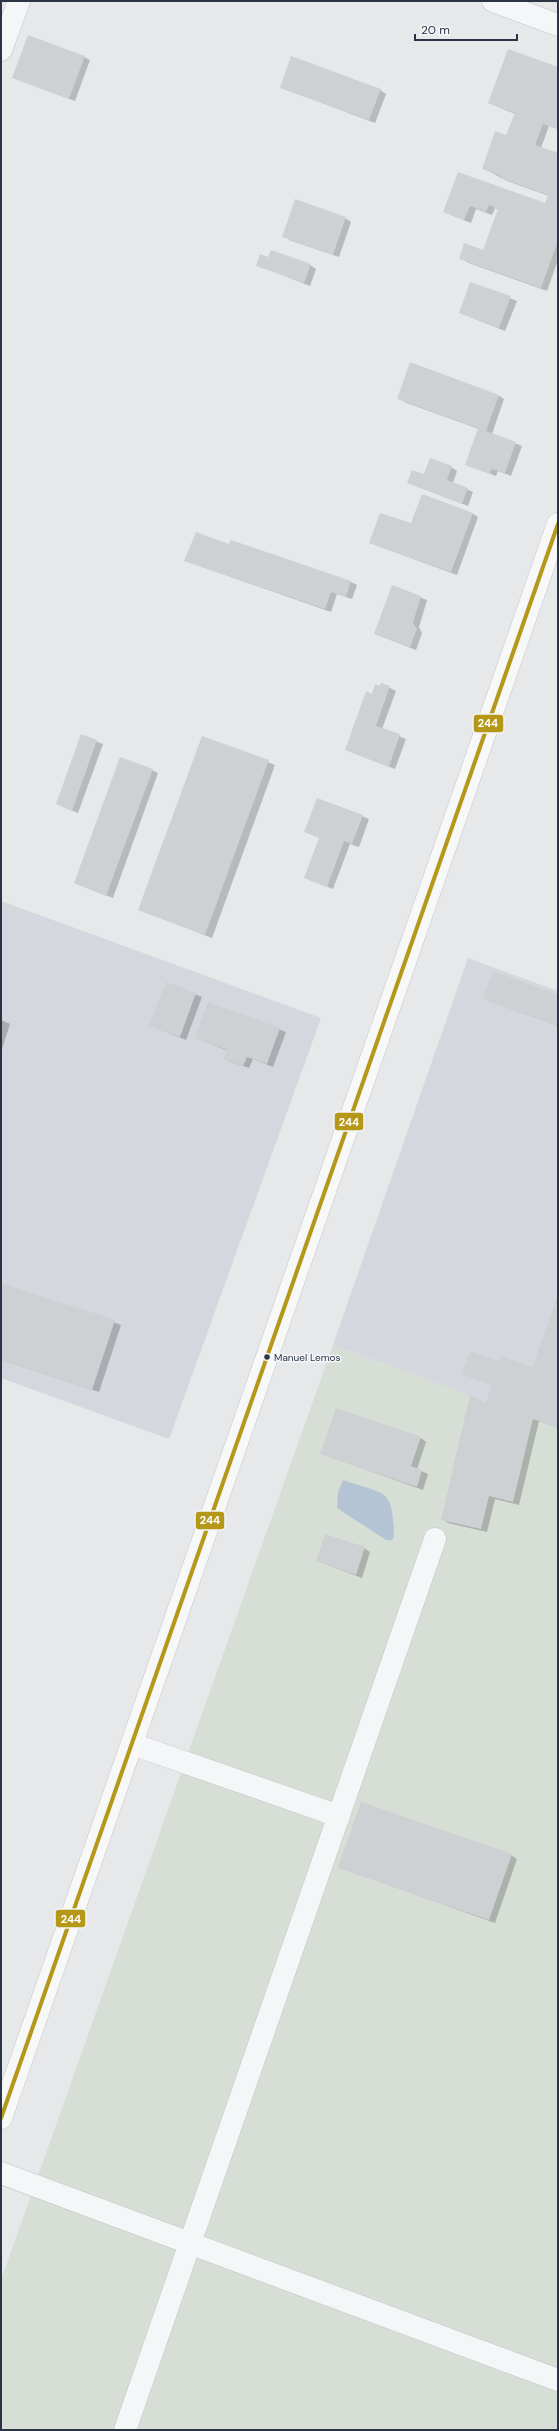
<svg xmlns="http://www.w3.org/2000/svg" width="559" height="2431" font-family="'DM Sans',sans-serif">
	<rect width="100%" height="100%" fill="#e6e8ea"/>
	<!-- built -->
	<g fill="#d4d7dd">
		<polygon points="1,901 321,1018 169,1439 1,1378"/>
		<polygon points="468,958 558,991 558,1428 333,1345"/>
	</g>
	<!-- green -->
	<polygon fill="#d6ded6" points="333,1345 558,1428 558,2430 1,2430 1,2280"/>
	<!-- water -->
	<path fill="#b4c4d5" d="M 343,1480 C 386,1495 393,1487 394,1536 L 392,1540 L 386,1540 L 337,1508 L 338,1492 Z"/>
	<!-- shadow -->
	<g fill="#0003">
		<polygon points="84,57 90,60 75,101 13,78"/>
		<polygon points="558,68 558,129 549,126 541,148 558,154 558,260 547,291 466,262 483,251 499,210 495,208 492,215 476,209 471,223 444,212 458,173 546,204 549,196 507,181 483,168 507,136 515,114 489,103"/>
		<polygon points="282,88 380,90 386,94 375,123"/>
		<polygon points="345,218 351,222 339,257 289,240"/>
		<polygon points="269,258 310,265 316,269 310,286 257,265"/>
		<polygon points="471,283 517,301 505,331 460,313"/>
		<polygon points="498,395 504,399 492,434 522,446 511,476 498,471 496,476 466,465 479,429 404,402"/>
		<polygon points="451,467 457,471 453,483 473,492 468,506 409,483"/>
		<polygon points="472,513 478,517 457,575 370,543 412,525"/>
		<polygon points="231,541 351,582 357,585 352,599 337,594 331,612 185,561 230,545"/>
		<polygon points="393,587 427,600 419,627 422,633 416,650 375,634"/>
		<polygon points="382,684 396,691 382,729 406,739 395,769 346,750 372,695"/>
		<polygon points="82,736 103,744 78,813 57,804"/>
		<polygon points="203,737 275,765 212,938 140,910"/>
		<polygon points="152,770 158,773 113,898 75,883"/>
		<polygon points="318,799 369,819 359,847 350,844 333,889 305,878 319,838"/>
		<polygon points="166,983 202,997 186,1040 151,1026"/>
		<polygon points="558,996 558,1026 484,999"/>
		<polygon points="209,1003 286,1032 273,1067 253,1059 249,1068 231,1062 225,1059 228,1051 196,1038"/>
		<polygon points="1,1020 10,1024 1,1052"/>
		<polygon points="1,1284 121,1325 99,1392 1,1360"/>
		<polygon points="558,1296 558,1428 539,1421 519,1505 495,1499 487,1532 448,1523 442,1519 493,1385 463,1374 500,1363 533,1368"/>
		<polygon points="421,1438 426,1442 417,1469 428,1474 423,1490 322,1454"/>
		<polygon points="364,1548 370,1552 362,1578 317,1561"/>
		<polygon points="511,1855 517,1859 495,1923 339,1867"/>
	</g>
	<!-- building -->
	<g fill="#ced0d3">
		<polygon points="28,35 85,56 69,99 12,78"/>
		<polygon points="508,49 558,67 558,129 543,124 535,145 558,153 558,241 541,288 459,259 464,243 483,250 498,209 489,205 486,212 470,206 464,220 443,212 458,172 545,203 548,195 500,178 501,176 482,169 495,131 506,135 515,113 488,103"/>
		<polygon points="291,56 381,89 369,120 280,88"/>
		<polygon points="295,199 346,217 333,255 282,237"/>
		<polygon points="271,250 311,264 304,283 256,266 260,254 268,257"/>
		<polygon points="470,282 511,296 499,328 459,313"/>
		<polygon points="410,362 499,395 486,431 516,442 505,473 491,469 490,474 465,465 478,428 397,399"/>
		<polygon points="430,458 452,466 447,480 468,488 462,504 407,483 412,470 424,474"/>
		<polygon points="422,494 473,513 451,572 369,543 380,513 411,523"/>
		<polygon points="196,532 229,544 231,540 351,581 346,597 331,592 325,609 184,561"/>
		<polygon points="392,585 421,596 413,623 417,629 410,647 374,634"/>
		<polygon points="381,683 390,686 376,726 400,734 389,767 345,750 366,691 372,694 375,684 380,686"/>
		<polygon points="81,734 97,740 72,811 56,804"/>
		<polygon points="202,736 269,760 205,935 138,910"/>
		<polygon points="120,757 153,769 106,896 74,883"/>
		<polygon points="317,798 363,815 352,844 344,841 327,887 304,878 319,838 304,832"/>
		<polygon points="493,971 558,995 558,1026 483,999"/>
		<polygon points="166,982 196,993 180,1037 149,1026"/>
		<polygon points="208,1002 280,1028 267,1064 247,1057 243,1066 224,1059 227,1050 195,1038"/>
		<polygon points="1,1283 115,1320 92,1390 1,1360"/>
		<polygon points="558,1294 558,1428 533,1419 513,1502 489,1496 481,1529 441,1520 470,1395 486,1402 492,1385 462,1374 470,1351 500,1361 502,1356 533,1367"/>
		<polygon points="336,1408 421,1437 411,1466 422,1470 417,1487 320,1454"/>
		<polygon points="325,1534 365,1547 356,1575 316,1561"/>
		<polygon points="361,1802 512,1854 489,1920 338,1868"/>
	</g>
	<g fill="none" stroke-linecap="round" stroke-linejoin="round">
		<defs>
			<g id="street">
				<polyline points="493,1 558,25"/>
				<polyline points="1,50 19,1"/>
				<polyline points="132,1744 339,1816"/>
				<polyline points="1,2173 558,2380"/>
				<polyline points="125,2430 435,1539"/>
			</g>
			<polyline id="secondary" points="1,2118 558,524"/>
		</defs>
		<!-- street casing -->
		<use href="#street" stroke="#c4c6c8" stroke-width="23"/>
		<!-- secondary casing -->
		<use href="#secondary" stroke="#c4c6c8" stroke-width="23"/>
		<!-- street -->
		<use href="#street" stroke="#f5f6f7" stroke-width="22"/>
		<!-- secondary -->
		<use href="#secondary" stroke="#f8f8f8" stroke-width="22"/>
		<defs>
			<polyline id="bus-1" points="1,2118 558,524"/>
		</defs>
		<!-- bus-1 casing -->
		<use href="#bus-1" stroke="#f4f6f9" stroke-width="7"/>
		<!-- bus-1 -->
		<use href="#bus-1" stroke="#b59818" stroke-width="4"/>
	</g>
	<!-- markers -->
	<circle fill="#2b3445" stroke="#f4f6f9" stroke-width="1.5" cx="267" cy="1357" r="3.5"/>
	<g text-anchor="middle" stroke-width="3" stroke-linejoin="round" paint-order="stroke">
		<!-- bus labels -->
		<g font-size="10" fill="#2b3445" stroke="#f4f6f9" text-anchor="start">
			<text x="274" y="1361">Manuel Lemos</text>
		</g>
	</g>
	<g stroke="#f4f6f9" stroke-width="1.5">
		<rect x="473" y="714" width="31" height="19" rx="4" fill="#b59818"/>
		<rect x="334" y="1112" width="30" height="19" rx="4" fill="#b59818"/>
		<rect x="195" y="1511" width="30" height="19" rx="4" fill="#b59818"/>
		<rect x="55" y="1909" width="31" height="19" rx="4" fill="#b59818"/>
	</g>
	<g font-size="11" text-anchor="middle" font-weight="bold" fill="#fff">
		<text x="488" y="727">244</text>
		<text x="349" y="1126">244</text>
		<text x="210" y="1524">244</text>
		<text x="71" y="1923">244</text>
	</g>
	<!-- border -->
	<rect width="559" height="2431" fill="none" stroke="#2b3445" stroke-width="4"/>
	<!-- scale -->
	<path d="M415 34v6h102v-6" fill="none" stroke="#2b3445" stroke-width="2"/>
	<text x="421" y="34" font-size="12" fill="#2b3445" stroke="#f4f6f9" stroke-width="3" paint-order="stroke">20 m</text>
</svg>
